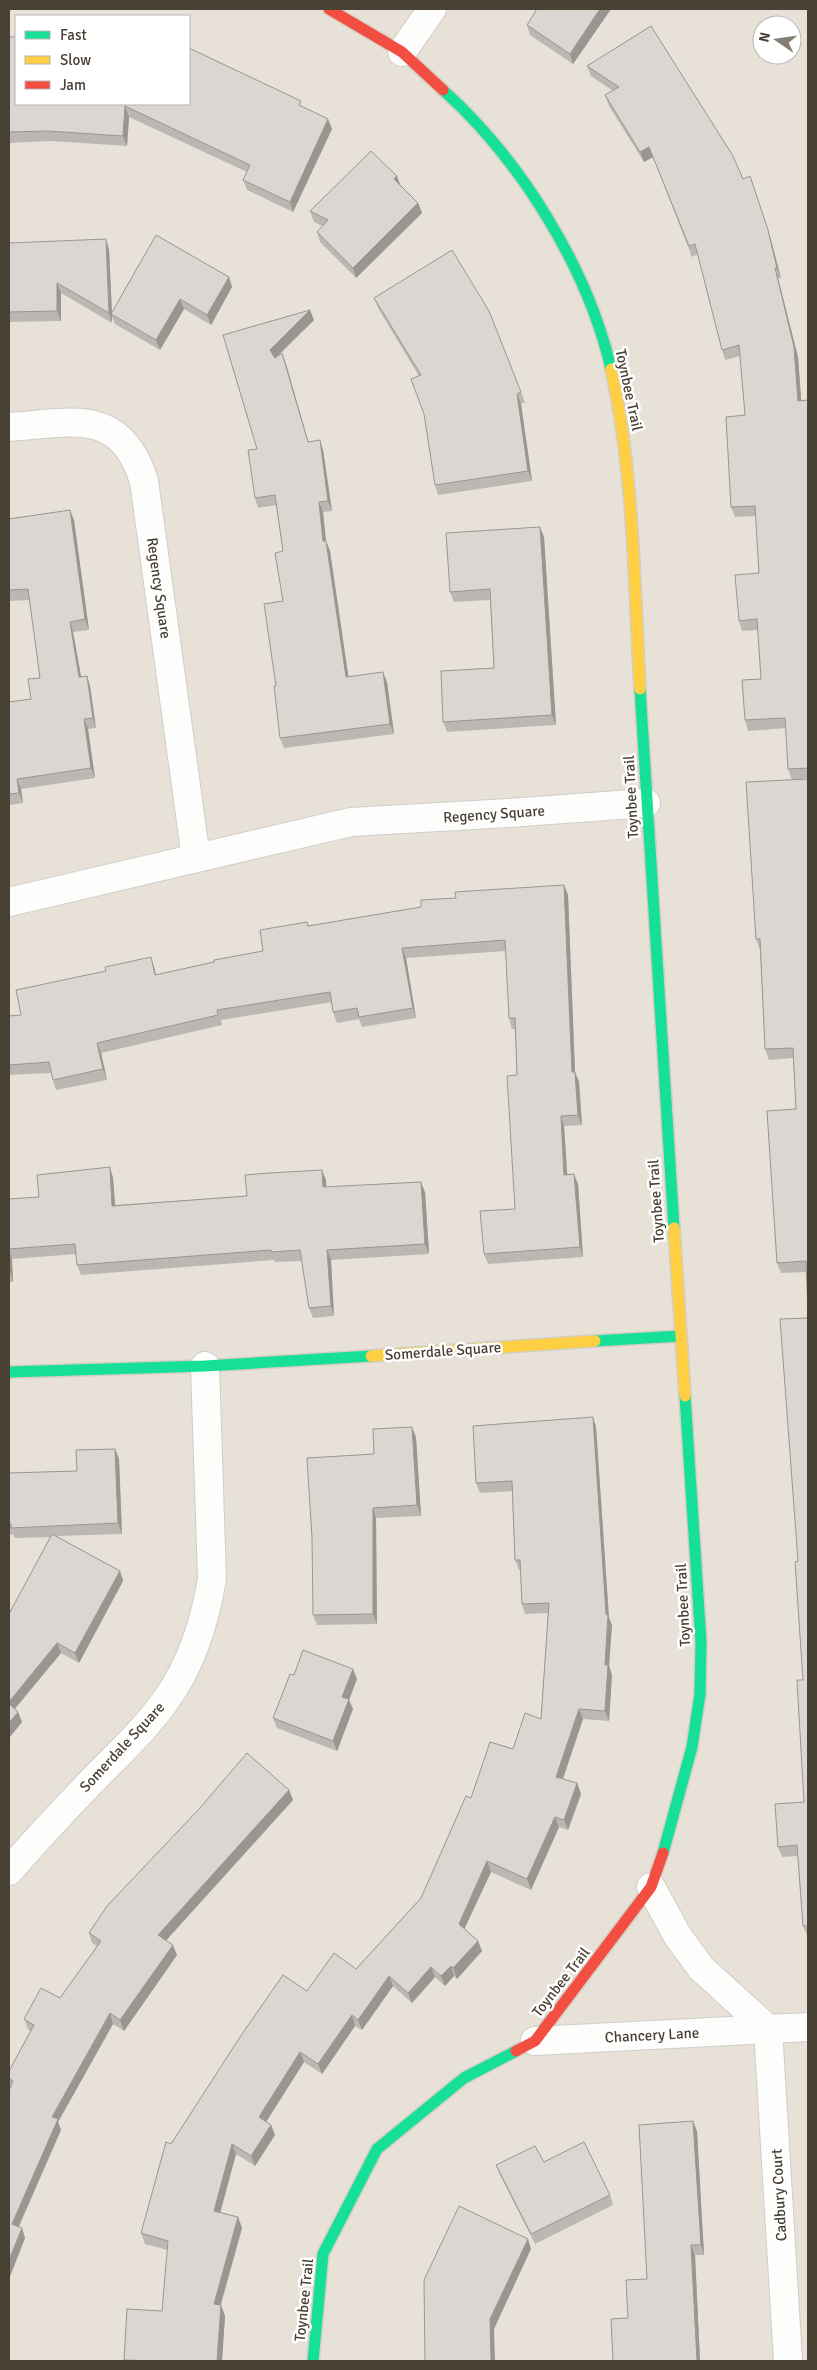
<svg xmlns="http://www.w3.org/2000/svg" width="817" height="2370" font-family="Signika,sans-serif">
	<rect width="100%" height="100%" fill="#f2efec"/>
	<!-- residential -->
	<path fill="#e7e1d8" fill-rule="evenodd" d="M 9,9 L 808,9 L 808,2361 L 9,2361 ZM 16,16 L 189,16 L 189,104 L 16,104 ZM 762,25 L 792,25 L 792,55 L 762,55 Z"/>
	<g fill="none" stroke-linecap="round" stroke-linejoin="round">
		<defs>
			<g id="street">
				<polyline points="402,52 432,9"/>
				<path d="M 9,427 C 72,423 120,406 144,481 L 196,858"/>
				<polyline points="9,902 351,822 509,813 646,803"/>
				<path d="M 9,1871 C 36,1840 63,1811 92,1781 C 117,1755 145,1730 166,1700 C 192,1664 205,1621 212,1579 L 205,1366"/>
				<polyline points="651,1887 677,1935 701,1968 768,2029 788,2361"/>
				<polyline points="535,2041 808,2027"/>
			</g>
			<g id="fast">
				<path d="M 443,90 C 520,159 588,268 611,369"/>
				<polyline points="640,689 674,1228"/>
				<polyline points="595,1341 680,1336"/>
				<polyline points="9,1372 205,1366 371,1356"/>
				<polyline points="663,1853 692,1747 700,1694 701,1642 685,1396"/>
				<polyline points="313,2361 323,2254 377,2149 464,2078 516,2051"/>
			</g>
			<g id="slow">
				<path d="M 611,369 C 634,473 634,583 640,689"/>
				<polyline points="674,1228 685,1396"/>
				<polyline points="371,1356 595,1341"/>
			</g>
			<g id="jam">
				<polyline points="329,9 402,52 443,90"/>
				<polyline points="516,2051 535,2041 651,1887 663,1853"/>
			</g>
		</defs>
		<!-- street casing -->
		<use href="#street" stroke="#d0cdc9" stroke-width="30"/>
		<!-- fast casing -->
		<use href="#fast" stroke="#d4cec3" stroke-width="14"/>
		<!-- slow casing -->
		<use href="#slow" stroke="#d4cec3" stroke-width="14"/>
		<!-- jam casing -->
		<use href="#jam" stroke="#d4cec3" stroke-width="14"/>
		<!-- street -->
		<use href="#street" stroke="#fdfdfc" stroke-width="28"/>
		<!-- fast -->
		<use href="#fast" stroke="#16e098" stroke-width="11"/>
		<!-- slow -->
		<use href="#slow" stroke="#ffcf43" stroke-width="11"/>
		<!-- jam -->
		<use href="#jam" stroke="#f24e42" stroke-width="11"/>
	</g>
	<!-- wall -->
	<g fill="#bbb8b4">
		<polygon points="611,9 573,64 530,35 527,25"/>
		<polygon points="651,26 743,179 771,240 781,278 778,278 798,357 801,401 808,400 808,778 792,780 788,769 786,728 748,731 745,720 761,679 758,630 742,631 739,621 759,573 756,516 735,517 731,507 745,415 740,356 725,360 722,350 698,254 692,257 653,157 644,162 609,106 605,95 613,91 591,76 587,66"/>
		<polygon points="9,37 303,107 328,119 332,129 293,212 247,190 243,180 247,172 129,117 127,146 51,141 9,143"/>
		<polygon points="400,185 418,203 422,213 356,278 320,242 317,232 323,226 314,222 310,211"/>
		<polygon points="9,243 109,249 112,312 229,277 232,287 211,325 184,309 160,350 115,324 112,317 112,323 61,293 61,321 9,322"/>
		<polygon points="374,298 521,392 525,402 521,404 532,481 438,495 435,485 419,376 378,308"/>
		<polygon points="314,320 277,357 286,364 308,441 323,450 332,511 323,512 326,541 330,551 348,677 387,682 394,734 284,748 280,738 276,686 283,601 283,551 276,505 258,508 255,498 257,449 223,335"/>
		<polygon points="9,519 74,520 89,630 73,632 81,677 87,676 90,686 96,728 88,729 95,778 21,789 23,803 9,805 9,702 31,699 40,678 30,600 9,601"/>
		<polygon points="544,537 556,725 447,732 443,722 494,668 490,600 454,602 450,592"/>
		<polygon points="808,779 806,1272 781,1273 777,1263 796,1109 793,1058 769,1060 765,1049 760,950 756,939"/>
		<polygon points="564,885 568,895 575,1072 579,1082 582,1125 564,1126 567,1175 578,1184 583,1257 488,1264 484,1254 515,1209 517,1075 515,1029 512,1029 509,1018 506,951 406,958 416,1018 362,1027 359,1019 337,1023 333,1012 332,1002 221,1020 222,1025 101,1053 107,1080 56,1090 51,1073 9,1075 9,1016 21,1015 106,971 151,957 156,975 263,951 307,922 308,926 421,907 456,898"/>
		<polygon points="110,1167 113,1178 115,1205 247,1196 326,1180 326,1187 425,1192 429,1254 331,1260 334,1316 313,1318 309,1308 302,1261 275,1262 274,1260 81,1275 77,1265 76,1254 12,1259 13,1282 9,1282 9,1199 39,1197"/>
		<polygon points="808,1318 808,1936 807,1936 803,1926 798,1856 782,1857 778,1847 804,1802 803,1680 798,1561"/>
		<polygon points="593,1417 596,1427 609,1618 612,1625 609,1666 612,1675 609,1721 583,1719 563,1779 577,1783 581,1794 568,1830 559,1827 531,1890 491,1872 464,1929 478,1941 482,1951 457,1979 454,1976 445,1986 435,1977 412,2003 393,1986 362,2030 355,2026 322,2074 304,2062 266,2121 271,2125 275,2135 255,2166 236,2154 220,2212 238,2217 242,2228 220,2305 225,2316 222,2361 125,2361 124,2360 162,2311 168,2250 145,2244 141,2233 171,2144 307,1991 356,1969 421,1898 471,1798 513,1749 541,1719 548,1613 525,1614 522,1604 521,1570 519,1570 515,1560 512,1491 480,1493 476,1483"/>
		<polygon points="416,1437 421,1516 376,1518 377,1624 317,1625 313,1615 374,1454"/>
		<polygon points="115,1449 119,1459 122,1534 56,1536 120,1571 123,1581 79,1663 61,1653 15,1709 18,1712 22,1722 9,1738 9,1614 51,1537 15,1538 13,1534 9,1535 9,1473 77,1471 76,1450"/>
		<polygon points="294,1675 357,1679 349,1700 353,1709 337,1751 277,1728 273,1718"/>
		<polygon points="289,1790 293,1800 166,1940 177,1955 124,2031 113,2024 58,2122 61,2130 19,2227 22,2228 25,2238 9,2279 9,2091 10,2087 9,2085 9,2071 30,2031 28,2029 24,2019 60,1998 97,1946 92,1943 89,1933"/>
		<polygon points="697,2131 704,2255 695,2255 700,2361 613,2361 628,2318 647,2279"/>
		<polygon points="544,2162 610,2195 613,2205 535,2244 500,2175 496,2165"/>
	</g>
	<!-- shaded-wall -->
	<g fill="#999692">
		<polygon points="600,9 611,9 573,64 570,54"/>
		<polygon points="125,106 129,117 127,146 123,136"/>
		<polygon points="328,119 332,129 293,212 290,202"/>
		<polygon points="649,147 653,157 644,162 640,152"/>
		<polygon points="397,176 401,187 394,179"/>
		<polygon points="750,176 771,240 781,278 777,268"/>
		<polygon points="418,203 422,213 356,278 353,268"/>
		<polygon points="106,239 109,249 112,315 111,314 112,317 112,323 109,313"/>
		<polygon points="775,268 778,278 798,357 802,411 798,401"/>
		<polygon points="229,277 232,287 211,325 207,315"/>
		<polygon points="57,283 61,293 61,321 57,311"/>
		<polygon points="180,299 184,309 160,350 156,340"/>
		<polygon points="310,310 314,320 273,360 270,350"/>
		<polygon points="282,353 286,364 311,452 308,442"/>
		<polygon points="517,394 521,404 532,481 528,471"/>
		<polygon points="320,440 323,450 332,511 328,501"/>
		<polygon points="319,502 323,512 327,551 323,541"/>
		<polygon points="70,510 74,520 89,630 85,619"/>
		<polygon points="540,527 544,537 556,725 552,715"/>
		<polygon points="326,541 330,551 350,687 346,677"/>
		<polygon points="70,622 73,632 83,687 79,677"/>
		<polygon points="383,672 387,682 394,734 390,724"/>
		<polygon points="87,676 90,686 96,728 93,718"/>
		<polygon points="84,719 88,729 95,778 91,768"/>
		<polygon points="17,779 21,789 23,803 19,793"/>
		<polygon points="564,885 568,895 575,1072 579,1082 582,1125 578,1115 572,1072"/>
		<polygon points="402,948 406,958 416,1018 413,1008"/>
		<polygon points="151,957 154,967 159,986 155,975"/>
		<polygon points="97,1043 101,1053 107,1080 103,1069"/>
		<polygon points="561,1116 564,1126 568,1185 564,1175"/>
		<polygon points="110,1167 113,1178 116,1216 112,1206"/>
		<polygon points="322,1170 326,1180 327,1198 323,1187"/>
		<polygon points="574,1174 578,1184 583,1257 580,1247"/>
		<polygon points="421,1182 425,1192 429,1254 425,1244"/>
		<polygon points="9,1250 12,1259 13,1282 10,1272"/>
		<polygon points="327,1250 331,1260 334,1316 331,1306"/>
		<polygon points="593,1417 596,1427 609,1618 612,1625 609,1666 612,1675 609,1721 605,1711 605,1665 606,1614"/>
		<polygon points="412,1427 416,1437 421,1516 417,1505"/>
		<polygon points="115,1449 119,1459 122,1534 118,1523"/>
		<polygon points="373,1508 376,1518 377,1624 373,1614"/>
		<polygon points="120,1571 123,1581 79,1663 75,1653"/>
		<polygon points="57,1643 61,1653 11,1713 9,1707 9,1702"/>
		<polygon points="353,1669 357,1679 349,1700 353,1709 337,1751 333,1741 342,1697"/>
		<polygon points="579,1709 583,1719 560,1787 556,1777"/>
		<polygon points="18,1712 22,1722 9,1738 9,1723"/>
		<polygon points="577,1783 581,1794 568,1830 564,1820"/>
		<polygon points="289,1790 293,1800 162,1945 158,1935"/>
		<polygon points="555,1817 559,1827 531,1890 527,1879"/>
		<polygon points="487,1861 491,1872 462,1934 459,1924"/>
		<polygon points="478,1941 482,1951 457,1979 453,1968"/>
		<polygon points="173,1945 177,1955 124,2031 120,2020"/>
		<polygon points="451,1966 454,1976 445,1986 441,1976"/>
		<polygon points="431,1967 435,1977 412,2003 408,1993"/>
		<polygon points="389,1976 393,1986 362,2030 358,2020"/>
		<polygon points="110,2013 113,2024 58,2122 61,2130 15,2234 12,2224 52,2117"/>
		<polygon points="352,2015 355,2026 322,2074 318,2064"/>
		<polygon points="300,2052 304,2062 263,2127 259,2117"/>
		<polygon points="693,2121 697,2131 704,2255 701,2245"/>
		<polygon points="271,2125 275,2135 255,2166 251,2156"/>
		<polygon points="232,2144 236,2154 218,2221 214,2211"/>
		<polygon points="238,2217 242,2228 218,2315 214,2304"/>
		<polygon points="22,2228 25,2238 9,2279 9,2260"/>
		<polygon points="528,2239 531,2249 494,2329 495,2361 491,2361 490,2319"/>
		<polygon points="691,2245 695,2255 700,2361 697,2361"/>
		<polygon points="221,2305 225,2316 222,2361 217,2361"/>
	</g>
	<!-- building -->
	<g fill="#dad6d1" stroke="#999692">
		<polygon points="537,9 600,9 570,54 527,25"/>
		<polygon points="651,26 733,156 743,179 750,176 768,230 777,268 775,268 794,347 798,401 808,400 808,768 788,769 785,718 745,720 742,680 761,679 757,619 739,621 735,575 759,573 755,506 731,507 726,417 745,415 739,345 722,350 695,244 689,246 649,147 640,152 605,95 619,87 587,66"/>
		<polygon points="9,37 16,37 16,104 189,104 189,48 301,101 299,105 328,119 290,202 243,180 250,165 125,106 123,136 48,131 9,132"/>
		<polygon points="371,151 397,176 394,179 418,203 353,268 317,232 328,220 310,211"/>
		<polygon points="156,235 229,277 207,315 180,299 156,340 111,314"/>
		<polygon points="106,239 109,313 57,283 57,311 9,312 9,243"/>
		<polygon points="452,250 489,311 521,392 517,394 528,471 435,485 424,414 411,379 421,375 374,298"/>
		<polygon points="310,310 270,350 275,358 282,353 308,442 320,440 328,501 319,502 323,541 326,541 346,677 383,672 390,724 280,738 274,686 276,686 264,604 283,601 275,553 283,551 275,495 255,498 248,450 257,449 223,335"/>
		<polygon points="70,510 85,619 70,622 79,677 87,676 93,718 84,719 91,768 17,779 19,793 9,794 9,702 31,699 28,679 40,678 28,589 9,590 9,519"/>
		<polygon points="540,527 552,715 443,722 441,671 494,668 490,589 450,592 446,533"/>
		<polygon points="808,779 808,1313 806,1261 777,1263 767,1111 796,1109 793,1048 765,1049 760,939 756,939 746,782"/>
		<polygon points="564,885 572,1072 575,1072 578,1115 561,1116 564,1175 574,1174 580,1247 484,1254 480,1211 515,1209 507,1076 517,1075 515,1018 509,1018 505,940 402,948 413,1008 359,1017 357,1008 333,1012 330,992 217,1010 218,1015 97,1043 103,1069 53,1080 49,1062 9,1065 9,1016 21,1015 16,990 106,971 105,967 151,957 155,975 214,962 214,960 263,951 260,930 307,922 308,926 421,907 421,900 456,898 455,892"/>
		<polygon points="110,1167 112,1206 247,1196 245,1175 269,1173 322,1170 323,1187 421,1182 425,1244 327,1250 331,1306 309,1308 300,1250 271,1252 271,1250 77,1265 75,1244 9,1249 9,1199 39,1197 37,1175"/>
		<polygon points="808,1318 808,1926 803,1926 797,1845 778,1847 775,1804 804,1802 797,1680 803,1680 795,1562 798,1561 780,1319"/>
		<polygon points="593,1417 606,1614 608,1615 605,1665 608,1665 605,1711 579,1709 556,1777 577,1783 564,1820 555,1817 527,1879 487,1861 459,1924 478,1941 453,1968 451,1966 441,1976 431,1967 408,1993 389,1976 358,2020 352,2015 318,2064 300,2052 259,2117 271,2125 251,2156 232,2144 214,2211 238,2217 214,2304 221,2305 217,2361 156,2361 124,2360 127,2309 162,2311 168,2241 141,2233 166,2142 171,2144 242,2034 283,1975 307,1991 334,1953 356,1969 421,1898 466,1796 471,1798 490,1742 513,1749 525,1713 541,1719 549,1603 522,1604 520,1560 515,1560 512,1481 476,1483 473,1426"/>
		<polygon points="412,1427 417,1505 373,1508 373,1614 313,1615 312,1538 307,1458 374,1454 373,1429"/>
		<polygon points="115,1449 118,1523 11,1528 11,1524 9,1524 9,1473 77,1471 76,1450"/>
		<polygon points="52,1534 120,1571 75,1653 57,1643 9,1702 9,1614"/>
		<polygon points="303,1650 353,1669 342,1697 349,1699 333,1741 273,1718 290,1674 294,1675"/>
		<polygon points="9,1704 18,1712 9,1723"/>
		<polygon points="247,1753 289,1790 158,1935 173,1945 120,2020 110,2013 52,2117 58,2119 12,2224 22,2228 9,2260 9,2091 13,2081 9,2078 9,2071 34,2025 24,2019 41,1988 60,1998 101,1941 89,1933 107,1906 199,1809"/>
		<polygon points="693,2121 701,2245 691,2245 697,2361 613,2361 611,2319 628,2318 626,2280 647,2279 639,2125"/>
		<polygon points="584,2142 610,2195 531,2234 496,2165 535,2146 544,2162"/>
		<polygon points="459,2206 528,2239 490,2319 491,2361 425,2361 424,2280"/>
	</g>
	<g text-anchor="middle" stroke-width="5" stroke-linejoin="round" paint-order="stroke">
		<!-- street labels -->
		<g font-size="15" fill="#4a4135" stroke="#fff">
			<text transform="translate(629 390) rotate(78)" y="5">Toynbee Trail</text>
			<text transform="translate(159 588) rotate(82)" y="5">Regency Square</text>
			<text transform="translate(631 797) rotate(-93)" y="5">Toynbee Trail</text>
			<text transform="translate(494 814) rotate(-4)" y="5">Regency Square</text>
			<text transform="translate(656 1201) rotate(-94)" y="5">Toynbee Trail</text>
			<text transform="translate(443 1351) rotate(-4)" y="5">Somerdale Square</text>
			<text transform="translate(683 1605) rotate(-93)" y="5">Toynbee Trail</text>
			<text transform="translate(122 1747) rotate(-47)" y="5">Somerdale Square</text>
			<text transform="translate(561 1982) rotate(-52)" y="5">Toynbee Trail</text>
			<text transform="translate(652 2035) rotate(-3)" y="5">Chancery Lane</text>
			<text transform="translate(779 2195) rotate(-93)" y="5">Cadbury Court</text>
			<text transform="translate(304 2300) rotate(-84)" y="5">Toynbee Trail</text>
		</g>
	</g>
	<!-- border -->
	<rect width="817" height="2370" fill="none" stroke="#4a4135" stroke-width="20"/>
	<!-- legend -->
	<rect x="15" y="15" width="175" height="90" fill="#ffffff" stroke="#b7b3ae"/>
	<rect x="25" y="31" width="25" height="8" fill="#16e098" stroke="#b7b3ae"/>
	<text x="60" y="40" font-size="15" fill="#4a4135">Fast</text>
	<rect x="25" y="56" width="25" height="8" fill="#ffcf43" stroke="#b7b3ae"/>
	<text x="60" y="65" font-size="15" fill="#4a4135">Slow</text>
	<rect x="25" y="81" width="25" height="8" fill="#f24e42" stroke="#b7b3ae"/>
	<text x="60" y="90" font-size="15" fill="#4a4135">Jam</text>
	<!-- north arrow -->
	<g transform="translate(777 40) rotate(283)"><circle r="24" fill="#ffffff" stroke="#b7b3ae"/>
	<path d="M0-4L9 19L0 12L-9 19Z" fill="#857e75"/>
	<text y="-8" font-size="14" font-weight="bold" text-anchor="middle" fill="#4a4135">N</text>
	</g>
</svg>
